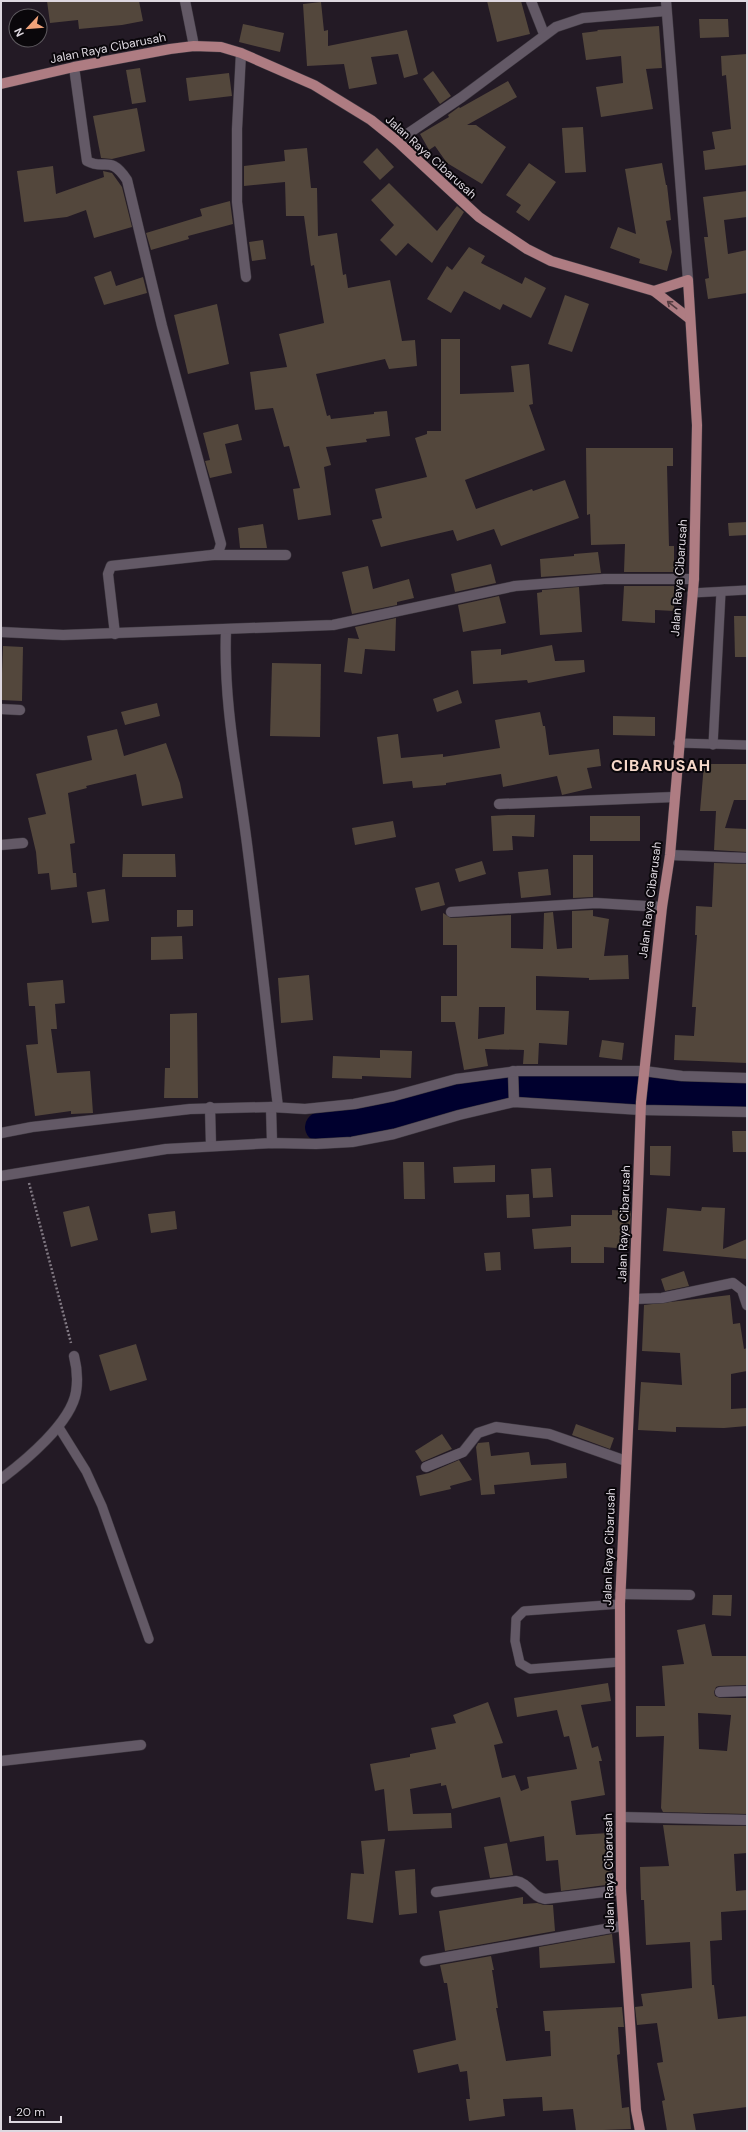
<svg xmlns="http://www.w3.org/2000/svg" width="748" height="2132" font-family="'DM Sans',sans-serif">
	<rect width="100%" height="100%" fill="#231a25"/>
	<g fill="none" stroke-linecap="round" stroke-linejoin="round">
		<!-- river -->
		<polyline stroke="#00002e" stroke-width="30" points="320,1127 385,1117 491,1087 532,1083 617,1090 705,1091 747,1096"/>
	</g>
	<!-- building -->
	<g fill="#53473c" fill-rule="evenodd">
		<polygon points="47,1 139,1 143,21 122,25 79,29 78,20 50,23"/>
		<polygon points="487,1 521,1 530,34 497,42"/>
		<polygon points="321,2 324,31 328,30 328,46 407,30 418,74 404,78 398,54 371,57 377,84 349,89 344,64 307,66 303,4"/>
		<polygon points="699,19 728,19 729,37 700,38"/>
		<polygon points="243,24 284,33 280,52 239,42"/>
		<polygon points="659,26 662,68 646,69 653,109 601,117 596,87 623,83 621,56 586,60 582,33 598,31 597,30"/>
		<polygon points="747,54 747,165 705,170 703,151 715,149 712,132 731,129 726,75 722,76 721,56"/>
		<polygon points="140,68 146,102 132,104 126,70"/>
		<polygon points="433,71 451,96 440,104 423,79"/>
		<polygon points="229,73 232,96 189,101 186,78"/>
		<polygon points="508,81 517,97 467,125 476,125 506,147 482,184 447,163 435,146 429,150 420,134 449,117 448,115 459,107 460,108"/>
		<polygon points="137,108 145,151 112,159 101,158 93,116"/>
		<polygon points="583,127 586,172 565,173 562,128"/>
		<polygon points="307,148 311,188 317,188 318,236 337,233 343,275 346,274 348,288 390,280 402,341 415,340 417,366 389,369 385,359 316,374 327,416 330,415 331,419 374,414 374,412 387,411 390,436 366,439 367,442 326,447 331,465 324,467 331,515 298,520 293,489 300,488 289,446 284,447 273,408 255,410 250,372 287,367 279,334 324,323 314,265 311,266 304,216 286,216 285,182 244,186 244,166 285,161 284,150"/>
		<polygon points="377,148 394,167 380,180 363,162"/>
		<polygon points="529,163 556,182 529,221 516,212 521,205 506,195"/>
		<polygon points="662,163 666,185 667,185 671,220 666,221 672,252 667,271 639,263 640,259 610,248 618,227 636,234 625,169"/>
		<polygon points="53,166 56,194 104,177 103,171 112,173 122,187 132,227 94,238 86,210 67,217 24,222 17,171"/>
		<polygon points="389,183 437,231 457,206 464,212 432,263 408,243 396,256 380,240 394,225 371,200"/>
		<polygon points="747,191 747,217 724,220 728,254 747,250 747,293 708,299 705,279 709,278 704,237 708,237 703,197"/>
		<polygon points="230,201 233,224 188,236 189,239 151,250 146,233 202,216 200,209"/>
		<polygon points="263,240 266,259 252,261 249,242"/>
		<polygon points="469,247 485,256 481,263 522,284 525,277 546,288 531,318 503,304 500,310 464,291 451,313 427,299 447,266 452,270"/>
		<polygon points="111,271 116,286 143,277 147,293 104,305 94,277"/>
		<polygon points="565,295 589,304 572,352 548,344"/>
		<polygon points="217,304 229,364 188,374 174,315"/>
		<polygon points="441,339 460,339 460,394 514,392 511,366 529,364 533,404 529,405 545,450 465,480 476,509 532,489 533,491 565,480 579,518 501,546 494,529 457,541 453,530 381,547 372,520 382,518 375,489 427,477 415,438 427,434 427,431 441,431"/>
		<polygon points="238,424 242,440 225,444 232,473 210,478 205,461 210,460 203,433"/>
		<polygon points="586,448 673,448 673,466 667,466 669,546 674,546 674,572 624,572 625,544 591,545 590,514 587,515"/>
		<polygon points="747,522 747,535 729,536 728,523"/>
		<polygon points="263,524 267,548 240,548 238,528"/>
		<polygon points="598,552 601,573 541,577 540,559 574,556 574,554"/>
		<polygon points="491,564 496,583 455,592 451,574"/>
		<polygon points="368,566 373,589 409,579 414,598 397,602 397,605 352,614 342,572"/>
		<polygon points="624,586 674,586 674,611 655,610 655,623 622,621"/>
		<polygon points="579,587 582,632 540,635 537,593 542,592 542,590"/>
		<polygon points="499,596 506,623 463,632 458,605"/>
		<polygon points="734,616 747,616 747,657 735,657"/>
		<polygon points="396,618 395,651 365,649 362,674 344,672 348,638 359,639 355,627"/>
		<polygon points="552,645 555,661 584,660 585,672 528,683 527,680 473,684 471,651 501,649 501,655"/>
		<polygon points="3,646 23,647 22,701 1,700"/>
		<polygon points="272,663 321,664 320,737 270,736"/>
		<polygon points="458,690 462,703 437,712 433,699"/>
		<polygon points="157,703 160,716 125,725 121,712"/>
		<polygon points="540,712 543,726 545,726 549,755 599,749 601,766 587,768 592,788 562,795 557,776 503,787 501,774 446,783 446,785 413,788 412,781 383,784 377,737 398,734 401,758 443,754 443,757 500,748 495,720"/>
		<polygon points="613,716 655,717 655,736 613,735"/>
		<polygon points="117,729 124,756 166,743 180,783 183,798 142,806 136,774 86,786 87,788 68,793 75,843 70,844 73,873 76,873 77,887 51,890 49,873 38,874 36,852 28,818 46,814 36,774 92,760 87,736"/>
		<polygon points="704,764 747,764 747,800 734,800 725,828 747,829 747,852 714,850 716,811 700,811"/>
		<polygon points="508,815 535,815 534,837 512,836 513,850 493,851 491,816"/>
		<rect x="590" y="816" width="50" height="25"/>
		<polygon points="393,821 396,837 355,845 352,828"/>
		<polygon points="123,854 175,854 176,877 122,877"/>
		<polygon points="573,855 593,855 593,897 573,898"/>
		<polygon points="482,861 486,874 459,882 455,869"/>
		<polygon points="714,863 747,864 747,1063 674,1060 675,1035 694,1036 696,1007 692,1007 697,935 695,935 696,906 712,907"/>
		<polygon points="548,869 551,895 521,898 518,872"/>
		<polygon points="439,882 445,905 421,911 415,888"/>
		<polygon points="105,889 109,921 92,923 87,892"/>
		<polygon points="177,910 193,910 193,926 177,927"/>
		<path d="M 593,910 L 593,916 L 609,919 L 604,956 L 628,955 L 629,979 L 589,980 L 589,978 L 536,976 L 536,1010 L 569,1011 L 567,1045 L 539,1043 L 538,1064 L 523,1064 L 524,1050 L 485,1049 L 488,1066 L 464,1070 L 455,1022 L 441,1022 L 441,996 L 457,996 L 457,945 L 443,945 L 443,913 L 451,918 L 511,915 L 511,948 L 543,949 L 544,913 L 553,912 L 557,949 L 572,948 L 572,911 ZM 479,1007 L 505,1007 L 504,1034 L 478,1039 Z"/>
		<polygon points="182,936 183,959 151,960 151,937"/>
		<polygon points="309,975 313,1020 281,1023 278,978"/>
		<polygon points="63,980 65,1003 55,1004 57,1029 51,1029 57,1073 90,1071 93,1113 71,1114 71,1111 35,1116 26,1045 38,1044 35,1006 29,1006 27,983"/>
		<polygon points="197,1013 198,1098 164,1098 165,1068 170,1068 170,1014"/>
		<polygon points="602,1040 624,1043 622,1060 599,1057"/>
		<polygon points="380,1050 412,1051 411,1078 362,1076 362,1079 332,1078 333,1056 380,1058"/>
		<polygon points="732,1131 747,1131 747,1152 733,1152"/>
		<polygon points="650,1146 671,1146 670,1176 650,1175"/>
		<polygon points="403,1162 424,1162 425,1199 404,1199"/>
		<polygon points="495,1165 495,1182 454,1183 453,1167"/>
		<polygon points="551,1168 553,1197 533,1198 531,1169"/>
		<polygon points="529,1194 530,1217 507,1218 506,1195"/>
		<polygon points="89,1206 98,1240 71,1247 63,1212"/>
		<polygon points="702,1207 725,1208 723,1249 747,1239 747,1259 663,1251 667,1208 701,1211"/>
		<polygon points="612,1210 631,1211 629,1249 604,1247 604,1263 571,1263 571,1247 534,1249 532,1229 571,1226 571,1215 612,1215"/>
		<polygon points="175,1211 177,1229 151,1233 148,1214"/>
		<polygon points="500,1252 501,1270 486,1271 484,1253"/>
		<polygon points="684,1271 689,1286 665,1291 661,1279"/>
		<polygon points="730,1295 733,1324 740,1323 744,1349 747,1348 747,1371 731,1374 731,1409 747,1408 747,1426 724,1428 676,1427 676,1432 638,1430 641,1382 682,1385 680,1353 642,1351 644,1305"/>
		<polygon points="136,1344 147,1380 110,1391 99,1355"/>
		<polygon points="576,1424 614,1438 610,1449 572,1435"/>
		<polygon points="442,1434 452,1449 422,1462 415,1451"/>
		<polygon points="489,1442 491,1456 529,1452 531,1465 566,1463 567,1478 494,1485 495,1494 481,1495 476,1447 478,1443"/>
		<polygon points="459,1460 472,1480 450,1486 451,1489 420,1496 416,1476 429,1473"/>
		<polygon points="713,1595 732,1595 731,1616 712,1615"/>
		<path d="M 705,1624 L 712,1656 L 747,1656 L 747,1685 L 719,1686 L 716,1687 L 714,1692 L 715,1696 L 720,1698 L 747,1698 L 747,1814 L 663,1812 L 661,1808 L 664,1736 L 636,1737 L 636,1706 L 665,1706 L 662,1666 L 684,1664 L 677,1630 ZM 698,1713 L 731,1715 L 727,1751 L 699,1749 Z"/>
		<polygon points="608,1683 611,1701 581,1705 592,1748 598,1746 602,1761 599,1761 605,1795 571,1801 576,1835 608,1833 613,1884 561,1891 558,1860 546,1861 544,1836 510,1842 500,1797 452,1809 446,1785 441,1786 441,1783 410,1789 413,1814 451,1813 452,1828 388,1831 384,1789 375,1791 370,1764 410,1757 410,1754 436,1749 431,1728 456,1723 453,1715 488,1702 503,1743 494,1745 502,1778 515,1775 521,1791 529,1788 527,1777 577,1769 569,1736 564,1737 557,1710 517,1717 514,1698"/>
		<polygon points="663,1825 747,1826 747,1853 734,1854 736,1891 747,1890 747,1910 721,1912 722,1940 710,1941 712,1985 714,1985 718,2019 747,2016 747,2107 693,2114 696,2131 667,2131 662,2101 665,2100 657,2063 663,2062 657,2023 637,2025 635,2007 643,2006 641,1994 692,1988 690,1942 646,1945 644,1900 641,1900 640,1867 669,1866"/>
		<polygon points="385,1839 373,1923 347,1919 351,1873 364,1874 361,1841"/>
		<polygon points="507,1843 513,1875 490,1878 484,1847"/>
		<polygon points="415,1869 417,1913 399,1915 395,1871"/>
		<polygon points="523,1897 523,1904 537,1903 544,1905 553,1905 555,1931 445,1951 439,1911"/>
		<polygon points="612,1934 615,1963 540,1968 539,1947"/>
		<polygon points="491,1956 494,1970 492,1970 498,2008 496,2008 506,2061 551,2056 550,2031 545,2031 543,2011 622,2007 624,2027 618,2027 620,2054 617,2055 622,2108 629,2107 631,2129 576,2131 573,2109 543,2111 542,2097 503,2099 505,2116 469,2121 466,2099 470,2099 467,2071 460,2072 458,2064 418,2073 413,2050 456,2040 447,1983 444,1983 440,1965"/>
	</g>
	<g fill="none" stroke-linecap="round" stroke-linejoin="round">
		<defs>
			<g id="service">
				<polyline points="692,593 747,590"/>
				<polyline points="678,743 747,745"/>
				<polyline points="713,745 721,592"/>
				<polyline points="58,1426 86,1471 102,1506 149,1639"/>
				<polyline points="620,1662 530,1669 520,1663 515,1641 516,1619 524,1611 620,1604"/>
			</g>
			<g id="minor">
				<polyline points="185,1 194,46"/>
				<polyline points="531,1 544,34"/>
				<polyline points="241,53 237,129 237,202 246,277"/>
				<path d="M 74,67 L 87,161 C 105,171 110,154 127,180 L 162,326 L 221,544 L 218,553 L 212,555 L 111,566 L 108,574 L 115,634"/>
				<polyline points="397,141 462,97 556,27 583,18 666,11"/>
				<polyline points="212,555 286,555"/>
				<path d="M 226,630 C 223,705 239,778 248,852 C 259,937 268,1022 278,1107"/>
				<polyline points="1,632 63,635 333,625 515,586 604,579 694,579"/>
				<polyline points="1,709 20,710"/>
				<polyline points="499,804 674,797"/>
				<polyline points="1,845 23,843"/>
				<polyline points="670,855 747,858"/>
				<polyline points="451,912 596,903 662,907"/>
				<polyline points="513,1071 514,1102"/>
				<polyline points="210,1107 211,1146"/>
				<polyline points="271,1107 272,1143"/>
				<polyline points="1,1133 32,1127 190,1109 271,1107 305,1109 354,1104 394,1096 456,1079 518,1071 644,1071 682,1076 747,1078"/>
				<polyline points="1,1176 166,1149 273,1143 316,1144 352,1142 394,1134 459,1115 514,1102 641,1110 747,1112"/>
				<polyline points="634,1299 662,1298 733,1283 742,1290 747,1305"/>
				<polyline points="426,1467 463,1452 478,1433 496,1427 549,1434 626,1461"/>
				<path d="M 1,1479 C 25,1461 71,1423 76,1392 C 78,1380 77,1368 74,1356"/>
				<polyline points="620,1594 690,1595"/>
				<polyline points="720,1692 747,1691"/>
				<polyline points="1,1761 141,1745"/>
				<polyline points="621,1817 747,1820"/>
				<path d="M 436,1892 L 516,1881 C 529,1883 532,1897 545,1899 L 621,1890"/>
				<polyline points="425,1961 622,1926"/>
			</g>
			<polyline id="tertiary" points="666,1 688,280"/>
			<g id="primary">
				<polyline points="1,84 74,67 170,49 194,46 221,47 241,53 314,85 371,120 397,141 479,217 527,249 551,261 654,291 690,319"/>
				<polyline points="640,2131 636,2110 621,1890 620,1604 634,1299 641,1102 662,907 670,855 694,579 697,425 688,280 654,291"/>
			</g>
		</defs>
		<!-- service casing -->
		<use href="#service" stroke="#3e3840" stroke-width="10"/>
		<!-- minor casing -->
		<use href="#minor" stroke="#3e3840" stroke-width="11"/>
		<!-- tertiary casing -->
		<use href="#tertiary" stroke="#3e3840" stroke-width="11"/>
		<!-- primary casing -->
		<use href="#primary" stroke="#3e3840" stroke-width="11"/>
		<!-- path -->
		<polyline stroke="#827a84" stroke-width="2.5" stroke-dasharray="2 2" stroke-linecap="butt" points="29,1183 71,1343"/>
		<!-- service -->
		<use href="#service" stroke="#635966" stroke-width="9"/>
		<!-- minor -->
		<use href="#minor" stroke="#635966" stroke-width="10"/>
		<!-- tertiary -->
		<use href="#tertiary" stroke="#635966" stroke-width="10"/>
		<!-- primary -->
		<use href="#primary" stroke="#ae7c82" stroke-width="10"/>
	</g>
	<!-- one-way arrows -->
	<defs><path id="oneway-shaft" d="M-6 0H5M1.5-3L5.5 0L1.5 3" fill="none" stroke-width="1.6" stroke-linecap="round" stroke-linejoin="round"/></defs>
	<use stroke="#543c41" href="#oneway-shaft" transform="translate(672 305) rotate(-142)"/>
	<g text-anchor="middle" stroke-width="4" stroke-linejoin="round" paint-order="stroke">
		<!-- street labels -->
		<g font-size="12" fill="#ded8e0" stroke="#0a070b">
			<text transform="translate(108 48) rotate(-11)" y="4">Jalan Raya Cibarusah</text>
			<text transform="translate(431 157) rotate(42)" y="4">Jalan Raya Cibarusah</text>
			<text transform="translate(679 578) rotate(-86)" y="4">Jalan Raya Cibarusah</text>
			<text transform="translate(650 900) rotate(-83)" y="4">Jalan Raya Cibarusah</text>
			<text transform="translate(624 1224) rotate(-88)" y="4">Jalan Raya Cibarusah</text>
			<text transform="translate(609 1547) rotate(-88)" y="4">Jalan Raya Cibarusah</text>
			<text transform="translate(609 1872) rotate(-91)" y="4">Jalan Raya Cibarusah</text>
		</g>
		<!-- district labels -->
		<g font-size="16" font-weight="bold" letter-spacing="1" fill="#f6d8c9" stroke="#0a070b">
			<text x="661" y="771">CIBARUSAH</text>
		</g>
	</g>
	<!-- border -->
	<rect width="748" height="2132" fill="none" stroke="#ded8e0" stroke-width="4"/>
	<!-- north arrow -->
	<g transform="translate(28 28) rotate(244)"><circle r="19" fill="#0a070b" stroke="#5f5b60"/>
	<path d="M0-3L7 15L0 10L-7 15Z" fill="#f0a27a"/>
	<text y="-6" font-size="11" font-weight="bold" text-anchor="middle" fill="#ded8e0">N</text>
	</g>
	<!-- scale -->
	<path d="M10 2116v6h51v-6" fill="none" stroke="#ded8e0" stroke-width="2"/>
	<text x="16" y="2116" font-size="12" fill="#ded8e0" stroke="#0a070b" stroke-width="3" paint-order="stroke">20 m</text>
</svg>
